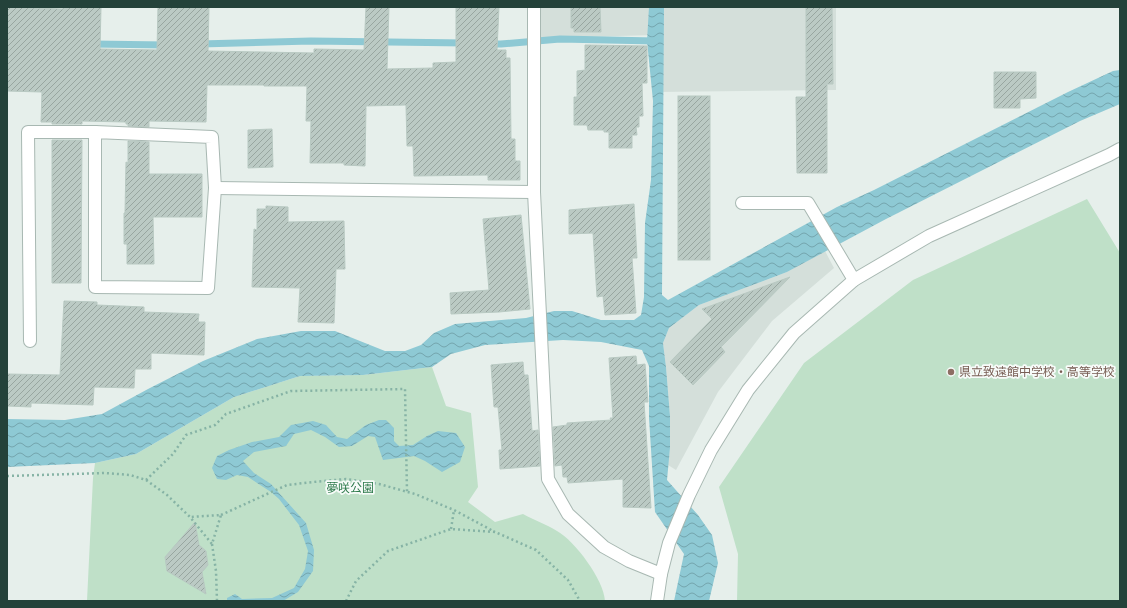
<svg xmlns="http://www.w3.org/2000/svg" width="1127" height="608" font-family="Arial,'Noto Sans JP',sans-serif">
	<defs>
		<pattern id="water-waves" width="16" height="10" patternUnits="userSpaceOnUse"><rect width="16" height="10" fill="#8ec9d4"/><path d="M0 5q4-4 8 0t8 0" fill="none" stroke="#74a5ad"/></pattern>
		<pattern id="building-hatch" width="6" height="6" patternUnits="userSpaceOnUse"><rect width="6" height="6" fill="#bbcac4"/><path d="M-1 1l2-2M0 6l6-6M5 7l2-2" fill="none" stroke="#98a6a0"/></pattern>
	</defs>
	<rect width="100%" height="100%" fill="#e6efeb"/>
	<!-- built -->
	<g fill="#d4dfda">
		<polygon points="540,7 836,7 836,90 657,92 656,35 540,38"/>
		<polygon points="825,251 834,268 772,321 718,392 676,470 668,465 670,448 670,416 666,367 663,343 669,328 699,305 787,272"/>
	</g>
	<!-- green -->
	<g fill="#bfe0c8">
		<polygon points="1087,199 1120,253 1120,601 737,601 738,554 719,487 804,363 913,280"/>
		<path d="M 432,367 L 446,406 L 471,413 L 478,487 L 468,502 L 495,522 L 523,514 C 534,520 546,524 557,531 C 575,541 604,580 605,601 L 87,601 L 93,478 L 95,463 L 136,454 L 234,397 L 300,376 L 363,375 Z"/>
	</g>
	<!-- water -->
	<g fill="url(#water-waves)">
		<polygon points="649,7 664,7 662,295 668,300 837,207 874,190 1068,92 1113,71 1120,70 1120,104 1080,121 886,219 787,272 699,305 669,328 663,343 666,367 670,416 670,448 667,480 698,515 712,535 718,563 709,601 674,601 684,554 655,512 649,418 649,366 642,350 601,342 563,340 485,345 451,354 432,367 363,375 300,376 234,397 136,454 95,463 7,467 7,419 65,420 102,414 148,389 203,361 257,339 301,331 335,331 385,351 405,351 421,345 434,333 455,324 526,318 554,311 572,311 601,320 634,320 641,315 644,297 645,223 651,180 653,101 647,41"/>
		<polygon points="379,420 386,420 394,428 394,441 399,446 413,445 427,436 438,431 456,433 465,447 460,462 442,472 425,461 414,456 383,460 375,437 368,436 352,446 339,447 325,437 311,430 294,434 286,446 254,452 243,461 254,473 271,484 306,523 314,550 313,571 298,592 283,601 227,601 227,598 235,594 242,599 272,598 294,588 305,569 308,551 299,525 279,499 271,492 248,477 237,475 226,480 217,479 212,468 217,456 229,450 252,442 279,437 291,425 313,421 326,425 337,437 347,439 366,425"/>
	</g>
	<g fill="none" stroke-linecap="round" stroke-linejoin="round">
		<!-- stream -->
		<g stroke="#8ec9d4" stroke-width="7">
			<polyline points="92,44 166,45"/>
			<polyline points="200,44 311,41 466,43"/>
			<polyline points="488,44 501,44 560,39 655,41"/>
		</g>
	</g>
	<!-- building -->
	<g fill="url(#building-hatch)" stroke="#b8c9c2">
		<polygon points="7,7 63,9 63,7 101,7 100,49 157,50 158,7 209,7 208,51 314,53 314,49 364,50 366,7 389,7 387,69 433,68 433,63 456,62 456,7 499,7 497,50 506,50 506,58 510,58 511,139 515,139 515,161 520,161 520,180 488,180 488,175 414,176 413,146 407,146 406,105 366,106 365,166 344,165 344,163 310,163 311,121 306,121 307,86 264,86 264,85 207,85 206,122 149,121 149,127 128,126 128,124 126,124 126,122 82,121 82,124 52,124 52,122 41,122 42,92 7,91"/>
		<polygon points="571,7 600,7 601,32 574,32 574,28 571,28"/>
		<polygon points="806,7 832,7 833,84 827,84 827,173 797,173 796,97 806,97"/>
		<polygon points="585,45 647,46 647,83 642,83 643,116 639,116 639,127 636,127 637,135 632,135 632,148 609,148 609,132 604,132 604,130 588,130 587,125 574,125 574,97 577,97 577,71 585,70"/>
		<polygon points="994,72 1036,72 1036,98 1020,99 1020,108 994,108"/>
		<rect x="678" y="96" width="32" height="164"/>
		<polygon points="272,129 273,167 248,168 248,130"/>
		<polygon points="52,140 82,140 81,283 52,283"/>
		<polygon points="128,141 149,142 149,174 202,174 202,217 153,217 154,264 127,264 127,244 124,244 124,213 125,213 126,162 128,163"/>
		<polygon points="634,204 637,258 632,258 636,313 605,315 603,296 597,297 593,233 569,234 569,210"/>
		<polygon points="266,206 288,207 288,222 344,221 345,269 336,269 334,323 298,322 300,288 252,287 254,229 257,230 257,209 266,209"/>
		<polygon points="521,215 530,309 499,312 451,314 450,293 489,290 483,219"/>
		<polygon points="790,277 721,347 725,352 693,385 670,362 712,319 702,309"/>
		<polygon points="64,301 97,302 97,305 144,307 144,312 199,314 198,322 205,322 204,355 151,353 151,369 135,369 134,388 94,387 93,405 31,403 31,407 7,406 7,374 60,375"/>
		<polygon points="636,356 637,365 645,364 648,402 644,402 651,508 623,507 623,479 568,483 567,477 563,477 562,465 555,466 553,427 567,425 567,423 611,420 610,418 613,418 609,358"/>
		<polygon points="523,362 524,375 528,375 532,431 538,430 540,466 500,469 499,450 502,450 498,407 494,407 491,365"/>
		<polygon points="195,522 199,545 206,551 208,565 202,572 206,594 167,571 165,557"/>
	</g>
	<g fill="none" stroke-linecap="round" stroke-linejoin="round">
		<defs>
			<g id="minor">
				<polyline points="534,7 534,192 548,479 568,514 604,547 629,561 661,574"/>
				<polygon points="95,132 212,137 215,188 208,288 95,287"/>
				<polyline points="215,188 534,192"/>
				<polyline points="742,203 808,203 854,280"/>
				<polyline points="30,341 28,132 95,132"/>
				<polyline points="657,601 661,574 669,543 689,495 711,450 748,390 794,333 854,280 929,236 1109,155 1120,149"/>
			</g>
		</defs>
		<!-- minor casing -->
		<use href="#minor" stroke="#a8b8b2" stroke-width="14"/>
		<!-- path -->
		<g stroke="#86b3a5" stroke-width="2.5" stroke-dasharray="2 3" stroke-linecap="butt">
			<polyline points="7,476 105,473 130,475 146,480 167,495 190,517 212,544 221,515 190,517"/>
			<polyline points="146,480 173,454 186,435 215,425 226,414 291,391 405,389 407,492"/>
			<polyline points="221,515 256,499 287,485 313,482 346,479 379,484 415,494 454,510 495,532"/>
			<polyline points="451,529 454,510"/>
			<polyline points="212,544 216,571 217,601"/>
			<polyline points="346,601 356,581 388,551 451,529 495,532 536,550 568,580 580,601"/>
		</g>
		<!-- minor -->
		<use href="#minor" stroke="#fff" stroke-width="12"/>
	</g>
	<!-- markers -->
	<circle fill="#8d6e63" stroke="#f7fbf9" stroke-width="1.5" cx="951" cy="372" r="4"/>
	<g text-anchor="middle" stroke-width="3.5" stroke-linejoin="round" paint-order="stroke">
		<!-- education labels -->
		<g font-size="12" fill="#785e54" stroke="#f7fbf9" text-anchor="start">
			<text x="959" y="376">県立致遠館中学校・高等学校</text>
		</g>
		<!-- park labels -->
		<g font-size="12" fill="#2d7a4b" stroke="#f7fbf9">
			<text x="350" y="492">夢咲公園</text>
		</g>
	</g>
	<!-- border -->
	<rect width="1127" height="608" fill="none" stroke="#24423a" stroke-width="16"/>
</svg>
